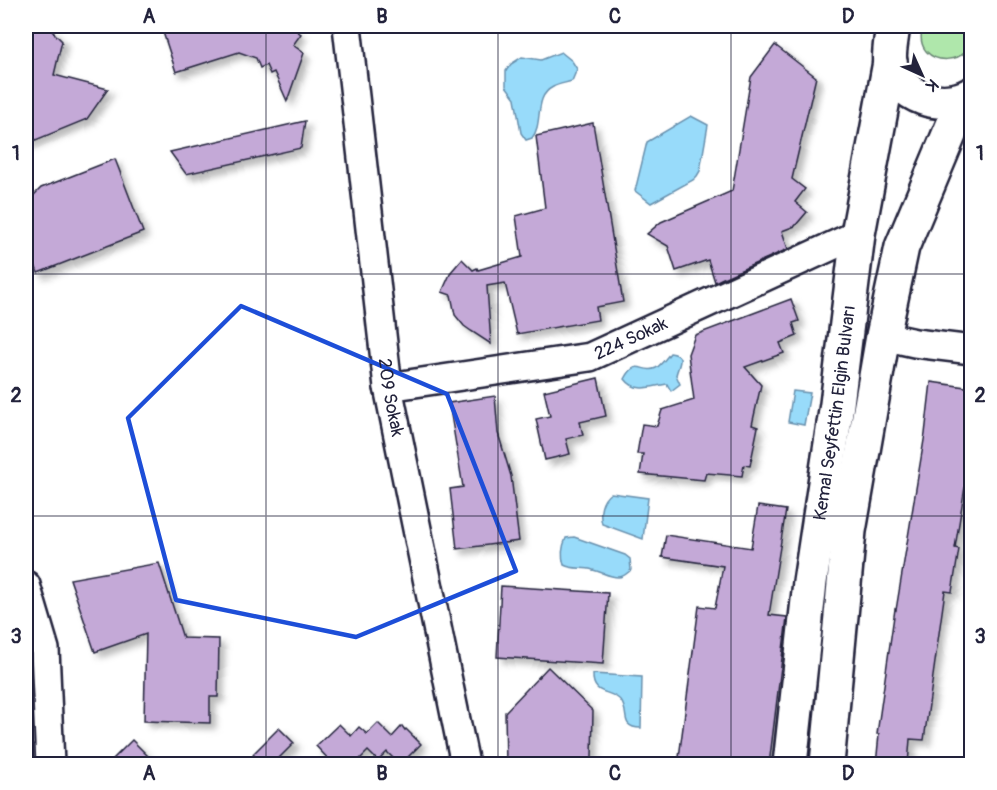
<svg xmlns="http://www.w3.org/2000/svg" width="997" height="790" font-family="Pangolin,sans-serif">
	<defs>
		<filter id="shadow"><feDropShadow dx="5.5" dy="5.5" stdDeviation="3" flood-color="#0004"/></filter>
	</defs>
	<rect width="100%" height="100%" fill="#fff"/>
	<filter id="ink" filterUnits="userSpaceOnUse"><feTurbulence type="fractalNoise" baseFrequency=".0167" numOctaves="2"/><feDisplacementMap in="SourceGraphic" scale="12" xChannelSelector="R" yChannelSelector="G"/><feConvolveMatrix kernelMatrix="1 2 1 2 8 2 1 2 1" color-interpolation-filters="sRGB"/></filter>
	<g filter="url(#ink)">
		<!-- grass -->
		<path fill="#afe7ab" stroke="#688473" stroke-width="1.5" d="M 923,26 L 970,26 C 984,69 909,72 923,26 Z"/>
		<!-- water -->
		<g fill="#98dbfa" stroke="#6991ae" stroke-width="1.5">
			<path d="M 561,52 L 572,61 L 577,69 L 572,81 C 566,83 558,84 553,87 C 533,97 544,123 532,138 L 526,140 L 521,133 L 515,98 L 506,86 L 506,71 L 511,64 L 522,57 L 541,60 Z"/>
			<polygon points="691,116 708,125 700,171 697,176 693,180 651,203 635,191 647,142"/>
			<path d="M 670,353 C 687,355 678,365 676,375 L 680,384 L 671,391 L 667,384 C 652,386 636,394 625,379 C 637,356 643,375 656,368 C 661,365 666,358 670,353 Z"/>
			<polygon points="793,391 810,393 804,425 788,422"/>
			<path d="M 611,493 L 648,498 L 643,539 L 602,524 C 599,513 601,500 611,493 Z"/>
			<path d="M 574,537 L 625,555 L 630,559 L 631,570 C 626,574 624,577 618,577 C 609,577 602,572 593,570 C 583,567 573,570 564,565 C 561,556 562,547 566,538 Z"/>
			<path d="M 593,674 L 642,677 L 641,728 C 619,728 630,713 621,701 C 612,689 592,697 593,674 Z"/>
		</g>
		<!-- building -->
		<g fill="#c4a9d7" stroke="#22223b" stroke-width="1.5" filter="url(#shadow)">
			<polygon points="26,26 47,26 62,41 54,75 108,89 87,119 26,144"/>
			<polygon points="161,26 290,26 301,34 293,45 304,53 287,101 274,72 270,74 266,65 260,68 256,58 239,52 176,72"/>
			<polygon points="775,45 816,77 792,179 805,189 795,202 807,212 795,226 782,231 788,249 721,279 715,282 708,260 676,271 668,246 647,234 661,222 732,191 751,77"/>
			<polygon points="305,121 301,148 186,174 170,152"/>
			<polygon points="593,123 623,302 596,307 598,320 517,334 505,283 487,286 491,344 471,331 464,326 455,315 451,295 442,292 451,272 462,259 473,270 477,268 478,270 522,257 516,216 545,208 536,136"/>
			<polygon points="115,159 143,232 38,273 26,240 26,203 41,188"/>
			<polygon points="791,299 799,321 793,323 797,336 780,343 784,353 745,367 761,385 752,425 758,427 750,466 744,465 742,476 706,473 704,480 640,474 643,454 637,454 642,424 657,426 662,410 694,400 688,354 695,335"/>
			<polygon points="598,378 606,416 580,422 583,435 566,439 570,454 545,460 536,419 550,416 544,391"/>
			<polygon points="931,382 972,388 972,444 955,548 959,549 952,592 945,591 924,740 910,739 908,765 876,765 879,734 877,734 895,609 896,610 925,434"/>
			<polygon points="495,396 498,433 511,476 519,541 457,549 450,489 463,487 449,403"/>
			<polygon points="758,506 786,510 769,615 787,617 769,765 678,765 699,606 715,608 723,566 662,557 666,535 751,548"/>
			<polygon points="159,563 183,638 219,639 218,697 210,697 210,723 144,721 146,634 95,652 70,579"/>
			<polygon points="501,586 608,593 603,664 497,657"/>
			<polygon points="548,667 593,711 592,758 586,765 506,765 505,712"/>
			<polygon points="378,723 392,737 402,726 405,730 406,729 421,744 400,765 387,752 378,761 368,751 354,765 334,765 316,746 339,724 351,736 359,727 367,734"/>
			<polygon points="279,728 294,743 272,765 263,765 253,754"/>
			<polygon points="132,740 157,765 107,765"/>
		</g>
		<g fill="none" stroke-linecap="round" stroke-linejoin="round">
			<defs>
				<g id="street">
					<path id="s1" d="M 347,26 L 388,387 L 465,764"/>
					<polyline points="883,336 915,343 972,350"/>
					<path id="s2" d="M 388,387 L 590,357 L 858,234"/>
					<polyline points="26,585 45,649 50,764"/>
				</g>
				<g id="secondary">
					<path d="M 893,26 C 892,35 888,54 890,63 C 899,98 942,111 972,94"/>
					<path id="s3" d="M 790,764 L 810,582 L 837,404 L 858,234 L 890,62"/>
					<polyline points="827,764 849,531 883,336 902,247 964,99"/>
				</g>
			</defs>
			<!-- street casing -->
			<use href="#street" stroke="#22223b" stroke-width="32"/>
			<!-- secondary casing -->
			<use href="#secondary" stroke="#22223b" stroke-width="38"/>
			<!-- street -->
			<use href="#street" stroke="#fff" stroke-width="27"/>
			<!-- secondary -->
			<use href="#secondary" stroke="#fff" stroke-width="33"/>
		</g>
	</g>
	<!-- marked area -->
	<path fill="none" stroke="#1d4ed8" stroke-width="4.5" stroke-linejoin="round" d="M 241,306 L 447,394 L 516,571 L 356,637 L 176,600 L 128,418 Z"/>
	<!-- grid -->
	<path fill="none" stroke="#22223b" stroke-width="1.5" stroke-opacity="0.55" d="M 266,26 L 266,764M 498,26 L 498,764M 731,26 L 731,764M 26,274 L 972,274M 26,516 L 972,516"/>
	<g text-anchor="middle" stroke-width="6" stroke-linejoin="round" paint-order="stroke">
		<!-- street labels -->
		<g font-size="18" fill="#22223b" stroke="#fff">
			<text dy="6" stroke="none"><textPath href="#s2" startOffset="249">224 Sokak</textPath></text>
			<text dy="6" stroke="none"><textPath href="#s1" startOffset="374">209 Sokak</textPath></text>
			<text dy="6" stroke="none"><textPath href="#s3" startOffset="354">Kemal Seyfettin Elgin Bulvarı</textPath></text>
		</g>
	</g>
	<!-- margin -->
	<rect width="997" height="790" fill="none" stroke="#fff" stroke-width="66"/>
	<!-- north arrow -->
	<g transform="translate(922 75) rotate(135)" stroke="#ffffff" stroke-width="4.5" paint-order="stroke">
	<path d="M0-4.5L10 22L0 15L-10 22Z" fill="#22223b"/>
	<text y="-9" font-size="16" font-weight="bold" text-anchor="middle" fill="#22223b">K</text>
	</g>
	<rect x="33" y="33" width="931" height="724" fill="none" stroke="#22223b" stroke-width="2"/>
	<g font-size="20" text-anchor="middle" font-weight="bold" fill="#22223b">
		<text x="149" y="23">A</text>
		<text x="382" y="23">B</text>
		<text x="615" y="23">C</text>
		<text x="848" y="23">D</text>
		<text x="16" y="160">1</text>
		<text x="980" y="160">1</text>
		<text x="16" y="402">2</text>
		<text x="980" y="402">2</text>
		<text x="16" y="643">3</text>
		<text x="980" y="643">3</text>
		<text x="149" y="780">A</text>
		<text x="382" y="780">B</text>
		<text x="615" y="780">C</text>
		<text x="848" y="780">D</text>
	</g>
</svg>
